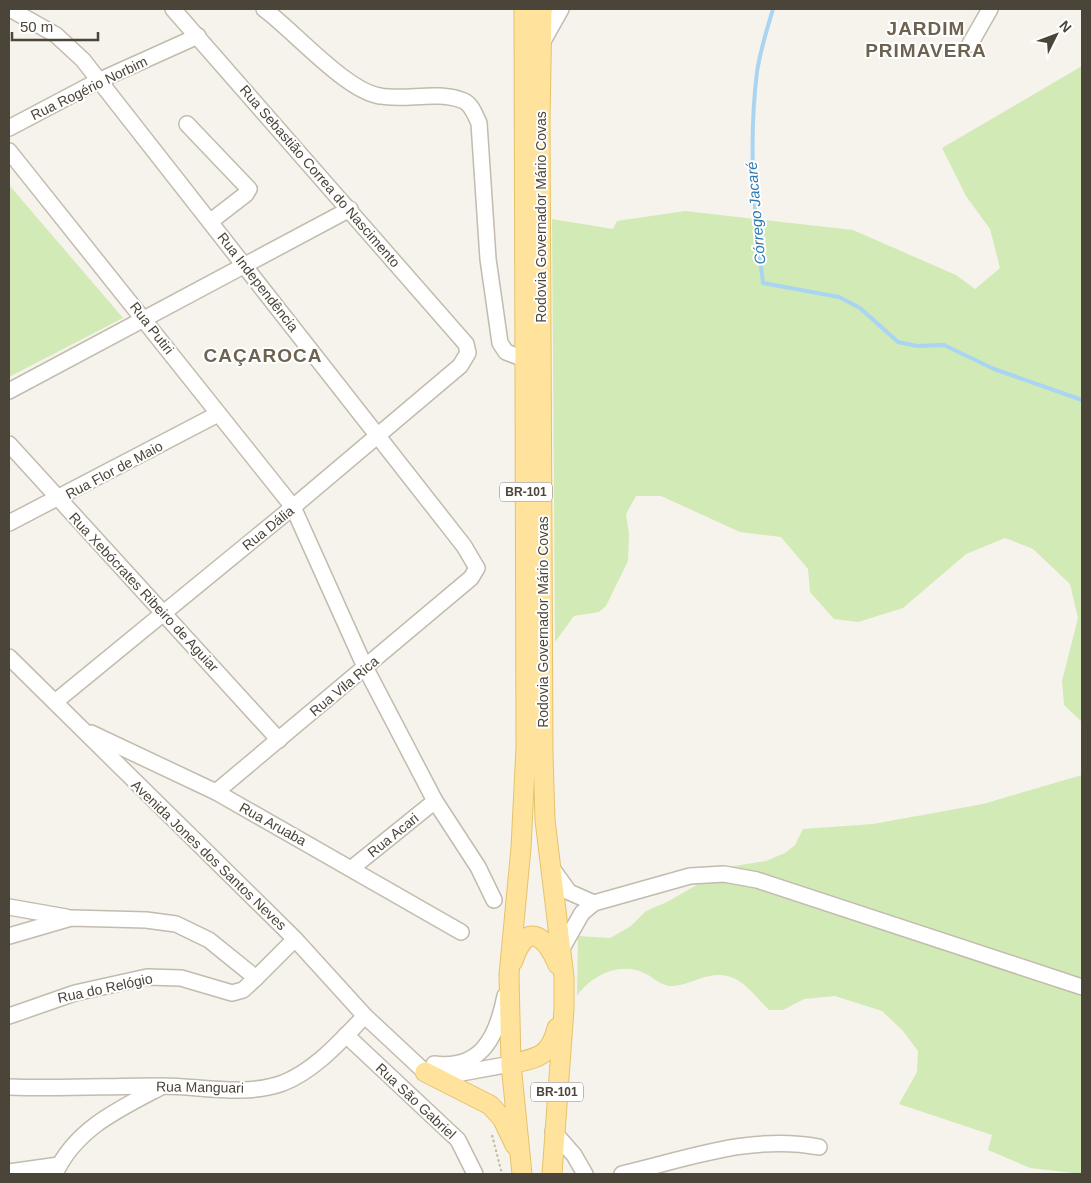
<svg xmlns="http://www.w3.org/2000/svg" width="1091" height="1183" font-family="Arial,sans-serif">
	<rect width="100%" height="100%" fill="#f6f3ec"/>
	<!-- green -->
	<g fill="#d2eab5">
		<polygon points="1082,66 1082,722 1064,705 1062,681 1078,618 1070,584 1033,549 1005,538 966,554 903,608 858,622 834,619 810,592 808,569 781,537 740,532 661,496 636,496 626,514 629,534 628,561 606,606 599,612 574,616 555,642 552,219 613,229 617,221 685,211 853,230 956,275 975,289 1000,268 990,229 966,196 942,148"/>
		<polygon points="9,185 123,318 9,377"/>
		<path d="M 1082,775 L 1082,1174 L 1030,1168 L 988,1150 L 992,1135 L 899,1104 L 917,1072 L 918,1051 L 903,1031 L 882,1011 L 835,996 L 804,999 L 783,1010 L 769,1010 C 749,990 737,968 705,977 C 694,980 683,986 671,986 C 662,986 655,979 648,975 C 623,960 592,974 577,996 L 578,936 L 610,938 L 631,926 L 646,911 L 667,902 L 728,867 L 766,861 L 785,853 L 795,845 L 803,829 L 873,824 L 983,804 Z"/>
	</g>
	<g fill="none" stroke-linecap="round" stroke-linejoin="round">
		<!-- stream -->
		<path stroke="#a9d4f2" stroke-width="4" d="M 773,9 C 767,29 760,51 757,72 C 748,145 754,211 763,283 L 839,297 L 860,308 L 898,342 L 917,346 L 944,345 L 994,369 L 1082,400"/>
		<defs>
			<g id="minor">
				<polyline points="10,9 56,35 83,60 464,546 477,568 471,578 216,792"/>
				<path d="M 264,9 C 294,31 346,91 380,96 C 406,101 438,90 464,101 C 472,105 475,115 479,123 L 488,259 L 500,343 L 506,352 L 527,360"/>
				<polyline points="543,41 561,9"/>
				<polyline points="970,44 990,9"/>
				<polyline points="187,124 249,189 246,194 211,221"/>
				<polyline points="9,128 98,81 198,36"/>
				<polyline points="9,151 293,507 365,667 435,801 478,867 494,900"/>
				<polyline points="9,391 350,209"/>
				<polyline points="9,444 279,740"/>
				<polyline points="9,523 218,414"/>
				<polyline points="9,657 295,939 365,1016 425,1072 456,1074 511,1064"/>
				<polyline points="55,702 293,507 460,366 468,353 466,344 173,9"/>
				<polyline points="91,733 216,792 461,932"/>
				<polyline points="551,867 569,892 594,903"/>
				<polyline points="352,868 435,801"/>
				<polyline points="9,907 66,917"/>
				<polyline points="9,936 71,918 146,920 176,924 209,940 256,978 295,939"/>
				<polyline points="561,950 582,913 594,903 690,876 724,874 757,880 1082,987"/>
				<polyline points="9,1016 75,993 147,977 181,978 232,993 243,990 256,978"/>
				<polyline points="346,1035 458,1140 475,1174"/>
				<path d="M 434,1064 C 482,1070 497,1036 505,996"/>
				<path d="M 9,1087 C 60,1089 111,1086 162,1086 C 201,1086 245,1097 283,1083 C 316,1070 341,1040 365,1016"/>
				<polyline points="553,1131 574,1155 585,1174"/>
				<polyline points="9,1172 59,1165"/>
				<path d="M 55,1174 C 75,1129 119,1109 161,1087"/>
				<path d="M 622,1174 C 687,1159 751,1134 819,1147"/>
			</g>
			<g id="major">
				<polyline points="542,9 540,120 543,754 545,820 564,977 564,1009 552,1174"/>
				<path d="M 513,961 C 526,921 545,934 558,965"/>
				<path d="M 511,1064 C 537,1058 550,1057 557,1028"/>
				<polyline points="425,1072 490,1105 502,1118 515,1145"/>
				<polyline points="522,1174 511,1064 509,975 521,848 526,747 524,9"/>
			</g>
		</defs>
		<!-- minor casing -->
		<use href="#minor" stroke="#c2bbae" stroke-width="18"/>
		<!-- major casing -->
		<use href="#major" stroke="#e6c16a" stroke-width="21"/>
		<!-- path -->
		<polyline stroke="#c4b79f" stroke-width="2" stroke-dasharray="2.5 2.5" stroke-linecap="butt" points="492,1135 502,1174"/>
		<!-- minor -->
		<use href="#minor" stroke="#fff" stroke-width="15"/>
		<!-- major -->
		<use href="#major" stroke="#ffe39c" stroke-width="19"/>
	</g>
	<g text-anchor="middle" stroke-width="4" stroke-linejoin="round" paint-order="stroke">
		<!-- shield labels -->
		<g fill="#fff" stroke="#817c74" stroke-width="1">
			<rect x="500" y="482.5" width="52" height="19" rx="4"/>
			<rect x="531" y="1082.5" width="52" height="19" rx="4"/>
		</g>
		<g font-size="12" font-weight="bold" fill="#4b4439">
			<text x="526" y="496">BR-101</text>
			<text x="557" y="1096">BR-101</text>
		</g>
		<!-- street labels -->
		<g font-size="14" fill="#4b4439" stroke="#fff">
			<text transform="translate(89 88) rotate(-26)" y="5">Rua Rogério Norbim</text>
			<text transform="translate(320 176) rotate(49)" y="5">Rua Sebastião Correa do Nascimento</text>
			<text transform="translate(541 217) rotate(-90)" y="5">Rodovia Governador Mário Covas</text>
			<text transform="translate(258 282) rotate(52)" y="5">Rua Independência</text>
			<text transform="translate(152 328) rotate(52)" y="5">Rua Putiri</text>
			<text transform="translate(114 470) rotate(-28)" y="5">Rua Flor de Maio</text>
			<text transform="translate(268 528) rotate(-39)" y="5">Rua Dália</text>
			<text transform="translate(144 592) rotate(47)" y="5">Rua Xebócrates Ribeiro de Aguiar</text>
			<text transform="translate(543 622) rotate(-90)" y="5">Rodovia Governador Mário Covas</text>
			<text transform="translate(344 686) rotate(-40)" y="5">Rua Vila Rica</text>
			<text transform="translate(273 824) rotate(29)" y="5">Rua Aruaba</text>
			<text transform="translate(393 835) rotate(-39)" y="5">Rua Acari</text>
			<text transform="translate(209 855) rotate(44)" y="5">Avenida Jones dos Santos Neves</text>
			<text transform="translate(105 988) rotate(-12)" y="5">Rua do Relógio</text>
			<text transform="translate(200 1087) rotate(1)" y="5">Rua Manguari</text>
			<text transform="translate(416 1101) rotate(43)" y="5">Rua São Gabriel</text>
		</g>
		<!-- water labels -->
		<g font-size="15" font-style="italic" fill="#2e7ab2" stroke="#fff">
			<text transform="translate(756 213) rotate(-95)" y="5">Córrego Jacaré</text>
		</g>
		<!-- district labels -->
		<g font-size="19" font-weight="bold" letter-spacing="1" fill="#6e6250" stroke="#fff">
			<text x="926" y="35">JARDIM<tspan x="926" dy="22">PRIMAVERA</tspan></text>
			<text x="263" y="362">CAÇAROCA</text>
		</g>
	</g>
	<!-- border -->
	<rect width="1091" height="1183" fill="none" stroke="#4b4439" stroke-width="20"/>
	<!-- north arrow -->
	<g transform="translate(1056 35) rotate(48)" stroke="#ffffff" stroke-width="4" paint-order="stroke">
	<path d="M0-4L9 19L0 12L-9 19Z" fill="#4b4439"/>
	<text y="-8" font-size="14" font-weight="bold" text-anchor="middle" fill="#4b4439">N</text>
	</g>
	<!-- scale -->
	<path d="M12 32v8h86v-8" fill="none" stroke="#4b4439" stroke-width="2.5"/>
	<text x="20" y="32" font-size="15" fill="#4b4439" stroke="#ffffff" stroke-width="4" paint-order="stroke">50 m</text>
</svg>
